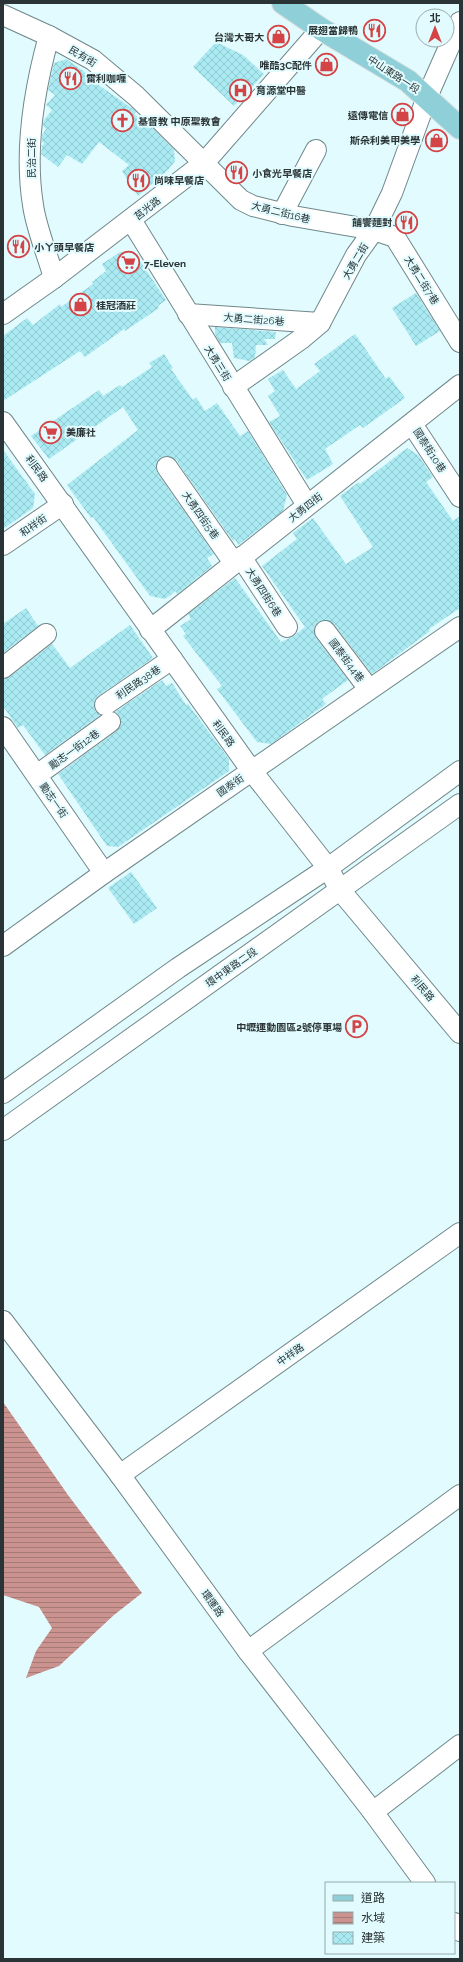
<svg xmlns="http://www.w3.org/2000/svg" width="463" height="1962" font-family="Raleway,'Noto Sans TC',sans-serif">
	<defs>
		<pattern id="water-rules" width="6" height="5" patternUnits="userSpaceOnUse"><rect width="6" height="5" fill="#ca938f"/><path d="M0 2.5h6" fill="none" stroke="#a47976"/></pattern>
		<pattern id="building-cross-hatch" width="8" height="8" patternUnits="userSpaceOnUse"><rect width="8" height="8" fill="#a9eaf3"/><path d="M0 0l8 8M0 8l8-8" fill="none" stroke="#92c9d1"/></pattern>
	</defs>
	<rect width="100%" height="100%" fill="#e1fbfe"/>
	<!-- water -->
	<polygon fill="url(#water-rules)" points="3,1402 68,1495 142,1593 114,1615 59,1666 26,1678 36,1651 52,1628 39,1607 3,1595"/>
	<!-- building -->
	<g fill="url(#building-cross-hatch)">
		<polygon points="216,42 243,55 264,74 234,106 193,67"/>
		<polygon points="66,59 92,77 90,79 133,109 136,112 134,114 150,126 174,150 175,161 168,170 138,196 122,171 129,165 99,142 82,164 67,155 58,167 41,154 42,146 44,143 42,141 42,135 46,129 43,126 44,120 52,110 46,105 55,95 48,90 54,63"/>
		<polygon points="120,252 134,252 166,300 158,306 159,308 125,331 124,329 85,357 80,351 3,401 3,336 27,318 33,325 60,304 61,307 93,284 92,282 106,271 102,264"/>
		<polygon points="416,293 440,331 416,346 392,308"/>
		<polygon points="215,327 276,332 275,339 264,339 268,345 256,345 255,357 250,361 234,358 232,343 220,343 215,334"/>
		<polygon points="355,334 386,379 389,376 405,398 363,428 360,425 325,449 333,464 307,480 269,422 280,416 268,396 275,391 268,379 283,370 296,389 320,371 314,364"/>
		<polygon points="164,354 173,368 171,369 193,400 196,397 205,411 217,403 240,436 248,431 287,495 283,511 238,545 235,539 233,541 176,460 166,456 160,458 156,468 158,474 214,554 207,558 212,566 177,594 176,591 165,599 150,596 93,517 91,518 67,485 138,430 123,407 49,459 31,436 99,390 103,396 120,385 122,387 152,367 149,363"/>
		<polygon points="407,448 418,455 433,477 426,482 453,521 460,516 460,608 429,629 430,631 372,674 334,624 324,620 318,622 314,627 316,638 348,680 322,699 326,704 271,744 257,742 217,689 222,686 183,636 186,634 180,626 191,619 188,614 235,578 281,642 294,636 305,627 262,566 297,539 293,533 313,518 346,564 373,547 340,496 359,482 360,484"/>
		<polygon points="3,450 35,494 33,508 3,529"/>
		<polygon points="26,608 38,626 3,653 3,624"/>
		<polygon points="130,625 153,658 98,696 95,700 94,706 95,711 100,715 45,755 23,725 18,728 3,706 3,679 10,677 52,644 70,668"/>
		<polygon points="162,680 166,686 172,683 186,705 188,704 229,759 229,771 118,847 107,846 58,774 117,731 120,727 121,721 119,716 115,712"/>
		<polygon points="131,872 157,908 134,924 108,888"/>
	</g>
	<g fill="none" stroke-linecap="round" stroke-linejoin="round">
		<defs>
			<g id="minor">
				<polyline points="3,15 49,36 93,60 136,96 241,200 253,206 293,216 374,230 395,237 460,342"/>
				<path d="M 49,36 C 34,90 24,149 33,205 C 36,228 48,256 54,278"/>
				<polyline points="282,214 316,150"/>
				<polyline points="131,220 307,505"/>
				<polyline points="3,314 54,278 204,163 321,29"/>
				<polyline points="188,314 320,323"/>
				<polyline points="233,387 301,339 320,323 356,255 374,230 392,193 427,97 460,22"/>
				<polyline points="3,422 251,770 328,868 340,890 460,1033"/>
				<polyline points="412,424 460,497"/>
				<polyline points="167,467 234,563"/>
				<polyline points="3,545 63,504"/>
				<polyline points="241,557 287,627"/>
				<polyline points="150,630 460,385"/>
				<polyline points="325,631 369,689"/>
				<polyline points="3,668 46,634"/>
				<polyline points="105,705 172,659"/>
				<polyline points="3,727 104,873"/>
				<polyline points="37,775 110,722"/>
				<polyline points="3,946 104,873 460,627"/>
				<polyline points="3,1093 178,968 328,868 460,771"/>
				<polyline points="3,1130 460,804"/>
				<polyline points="3,1321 120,1475 248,1651 373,1812 425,1883"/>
				<polyline points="120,1475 460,1233"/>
				<polyline points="248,1651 460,1495"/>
				<polyline points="373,1812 460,1745"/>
				<polyline points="454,1923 460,1931"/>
			</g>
			<polyline id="major" points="283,3 321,29 408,81 460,128"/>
		</defs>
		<!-- minor casing -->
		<use href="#minor" stroke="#70888b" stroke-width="22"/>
		<!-- major casing -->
		<use href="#major" stroke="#dddedf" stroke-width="24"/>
		<!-- minor -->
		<use href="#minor" stroke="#fff" stroke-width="20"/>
		<!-- major -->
		<use href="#major" stroke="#8fcfd7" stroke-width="22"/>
	</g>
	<!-- icons -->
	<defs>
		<symbol id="restaurant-ring" viewBox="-11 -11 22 22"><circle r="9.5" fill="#e1fbfe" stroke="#d44446" stroke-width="1.5"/><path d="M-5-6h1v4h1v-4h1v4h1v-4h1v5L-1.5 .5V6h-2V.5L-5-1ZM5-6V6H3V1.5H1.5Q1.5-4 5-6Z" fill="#d44446"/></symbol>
		<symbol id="shop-ring" viewBox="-11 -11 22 22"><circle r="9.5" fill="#e1fbfe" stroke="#d44446" stroke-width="1.5"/><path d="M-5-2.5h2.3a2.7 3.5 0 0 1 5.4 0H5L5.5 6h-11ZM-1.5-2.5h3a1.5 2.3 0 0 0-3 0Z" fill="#d44446"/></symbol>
		<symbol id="hospital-ring" viewBox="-11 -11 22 22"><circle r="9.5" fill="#e1fbfe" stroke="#d44446" stroke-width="1.5"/><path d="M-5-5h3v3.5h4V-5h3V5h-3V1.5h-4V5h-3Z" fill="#d44446"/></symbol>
		<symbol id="church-ring" viewBox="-11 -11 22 22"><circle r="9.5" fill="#e1fbfe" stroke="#d44446" stroke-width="1.5"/><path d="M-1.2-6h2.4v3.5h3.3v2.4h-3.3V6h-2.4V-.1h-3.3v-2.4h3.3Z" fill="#d44446"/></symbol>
		<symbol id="supermarket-ring" viewBox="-11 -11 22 22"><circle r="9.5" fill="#e1fbfe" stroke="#d44446" stroke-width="1.5"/><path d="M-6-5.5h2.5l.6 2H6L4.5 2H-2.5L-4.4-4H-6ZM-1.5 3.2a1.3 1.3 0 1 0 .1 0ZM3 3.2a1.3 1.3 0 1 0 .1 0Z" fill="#d44446"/></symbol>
		<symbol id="parking-ring" viewBox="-11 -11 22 22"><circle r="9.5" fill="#e1fbfe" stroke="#d44446" stroke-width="1.5"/><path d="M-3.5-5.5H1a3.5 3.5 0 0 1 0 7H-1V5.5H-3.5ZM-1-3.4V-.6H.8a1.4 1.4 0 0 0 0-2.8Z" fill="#d44446"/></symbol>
	</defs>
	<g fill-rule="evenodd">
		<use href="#restaurant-ring" x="362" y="18" width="25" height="25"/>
		<use href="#shop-ring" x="266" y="24" width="25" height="25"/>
		<use href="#shop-ring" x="314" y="52" width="25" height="25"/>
		<use href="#restaurant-ring" x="58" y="66" width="25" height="25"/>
		<use href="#hospital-ring" x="228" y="78" width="25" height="25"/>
		<use href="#shop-ring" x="390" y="102" width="25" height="25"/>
		<use href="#church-ring" x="110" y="108" width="25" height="25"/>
		<use href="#shop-ring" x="424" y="128" width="25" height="25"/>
		<use href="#restaurant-ring" x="224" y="160" width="25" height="25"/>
		<use href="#restaurant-ring" x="126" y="168" width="25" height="25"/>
		<use href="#restaurant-ring" x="394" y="210" width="25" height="25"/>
		<use href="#restaurant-ring" x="6" y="234" width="25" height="25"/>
		<use href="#supermarket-ring" x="116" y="250" width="25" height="25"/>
		<use href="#shop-ring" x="68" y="292" width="25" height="25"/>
		<use href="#supermarket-ring" x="38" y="420" width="25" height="25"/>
		<use href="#parking-ring" x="344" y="1014" width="25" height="25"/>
	</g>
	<g text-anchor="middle" stroke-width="4" stroke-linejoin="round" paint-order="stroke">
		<!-- poi labels -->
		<g font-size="10" font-weight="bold" fill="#2a3335" stroke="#e1fbfe" text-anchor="start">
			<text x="358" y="34" text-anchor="end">展翅當歸鴨</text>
			<text x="264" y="41" text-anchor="end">台灣大哥大</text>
			<text x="312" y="69" text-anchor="end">唯酷3C配件</text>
			<text x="86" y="82">雷利咖喱</text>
			<text x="256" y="94">育源堂中醫</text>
			<text x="388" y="119" text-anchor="end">遠傳電信</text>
			<text x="138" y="125">基督教 中原聖教會</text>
			<text x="420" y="144" text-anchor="end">斯朵利美甲美學</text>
			<text x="252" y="177">小食光早餐店</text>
			<text x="154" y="184">尚味早餐店</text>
			<text x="392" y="226" text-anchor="end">餔饗麵對</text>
			<text x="34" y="251">小ㄚ頭早餐店</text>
			<text x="144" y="267">7-Eleven</text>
			<text x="96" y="309">桂冠酒莊</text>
			<text x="66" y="436">美廉社</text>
			<text x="342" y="1031" text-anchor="end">中壢運動園區2號停車場</text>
		</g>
		<!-- street labels -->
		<g font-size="10" fill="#2a3335" stroke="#e1fbfe">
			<text transform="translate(83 56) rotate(31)" y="4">民有街</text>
			<text transform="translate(394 74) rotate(33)" y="4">中山東路一段</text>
			<text transform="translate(31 158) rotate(-90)" y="4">民治二街</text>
			<text transform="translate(147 208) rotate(-38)" y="4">莒光路</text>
			<text transform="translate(281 212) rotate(14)" y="4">大勇二街16巷</text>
			<text transform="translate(355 261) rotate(-59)" y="4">大勇二街</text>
			<text transform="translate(422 280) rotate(58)" y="4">大勇二街7巷</text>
			<text transform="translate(254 319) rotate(4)" y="4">大勇二街26巷</text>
			<text transform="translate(218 363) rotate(58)" y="4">大勇三街</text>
			<text transform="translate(430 450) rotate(57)" y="4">國泰街10巷</text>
			<text transform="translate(37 468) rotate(54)" y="4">利民路</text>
			<text transform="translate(305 507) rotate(-38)" y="4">大勇四街</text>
			<text transform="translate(201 515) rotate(55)" y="4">大勇四街5巷</text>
			<text transform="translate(33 525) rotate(-35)" y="4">和祥街</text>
			<text transform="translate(264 592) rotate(57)" y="4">大勇四街6巷</text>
			<text transform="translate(347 660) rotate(53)" y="4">國泰街44巷</text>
			<text transform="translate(138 682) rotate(-34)" y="4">利民路38巷</text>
			<text transform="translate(224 733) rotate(54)" y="4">利民路</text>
			<text transform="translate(74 749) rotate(-36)" y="4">勵志一街12巷</text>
			<text transform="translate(230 785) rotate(-35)" y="4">國泰街</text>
			<text transform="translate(54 800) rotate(55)" y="4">勵志一街</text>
			<text transform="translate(231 967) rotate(-35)" y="4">環中東路二段</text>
			<text transform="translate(423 988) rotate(50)" y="4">利民路</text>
			<text transform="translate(290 1354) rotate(-35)" y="4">中祥路</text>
			<text transform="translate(213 1603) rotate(54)" y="4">環運路</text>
		</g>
	</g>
	<!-- border -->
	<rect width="463" height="1962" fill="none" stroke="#2a3335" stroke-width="8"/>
	<!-- legend -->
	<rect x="325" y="1882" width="130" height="72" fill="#e1fbfe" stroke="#98abae"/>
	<rect x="333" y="1895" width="20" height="6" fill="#8fcfd7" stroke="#98abae"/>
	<text x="361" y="1902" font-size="12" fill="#2a3335">道路</text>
	<rect x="333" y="1912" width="20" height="12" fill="url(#water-rules)" stroke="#98abae"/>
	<text x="361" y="1922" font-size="12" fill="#2a3335">水域</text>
	<rect x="333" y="1932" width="20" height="12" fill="url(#building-cross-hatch)" stroke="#98abae"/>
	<text x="361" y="1942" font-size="12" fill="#2a3335">建築</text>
	<!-- north arrow -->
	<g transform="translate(435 28)"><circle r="19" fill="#e1fbfe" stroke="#98abae"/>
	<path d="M0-3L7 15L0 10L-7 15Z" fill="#d44446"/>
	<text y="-6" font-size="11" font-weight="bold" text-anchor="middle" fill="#2a3335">北</text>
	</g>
</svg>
